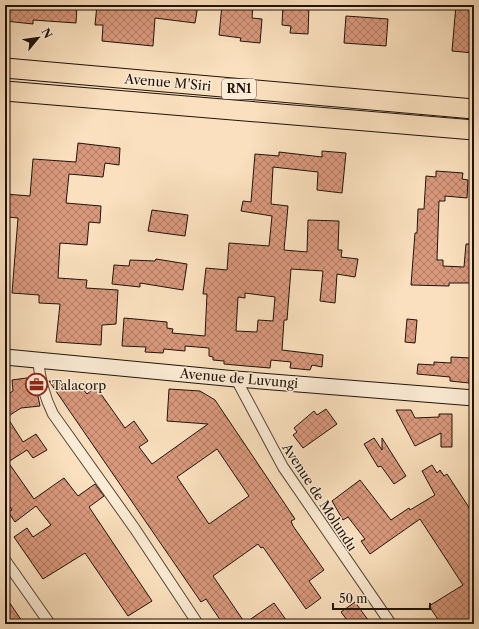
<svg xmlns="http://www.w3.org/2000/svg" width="479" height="629" font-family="'Libre Caslon Text',serif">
	<defs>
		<pattern id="building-cross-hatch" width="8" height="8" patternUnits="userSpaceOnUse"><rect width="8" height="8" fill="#d9987c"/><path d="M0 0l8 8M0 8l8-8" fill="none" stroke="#b07b64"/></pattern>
	</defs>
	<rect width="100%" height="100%" fill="#fae0be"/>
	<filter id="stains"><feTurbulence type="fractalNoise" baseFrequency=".005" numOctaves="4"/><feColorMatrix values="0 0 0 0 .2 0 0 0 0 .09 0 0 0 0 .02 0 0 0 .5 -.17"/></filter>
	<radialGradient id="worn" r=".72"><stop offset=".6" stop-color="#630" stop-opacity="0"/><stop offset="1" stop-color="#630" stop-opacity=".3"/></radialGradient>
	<!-- building -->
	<g fill="url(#building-cross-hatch)" stroke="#20130a" fill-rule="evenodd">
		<polygon points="5,5 77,5 76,23 33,20 33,24 5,21"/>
		<polygon points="97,5 198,5 195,23 155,18 153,46 102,41 103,25 95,25"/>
		<polygon points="222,5 253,5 252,18 262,19 260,43 240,41 241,38 219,35"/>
		<polygon points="283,5 309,5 308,34 290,33 291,26 282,25"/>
		<polygon points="456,5 474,5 474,53 452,51"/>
		<polygon points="346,16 388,19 386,46 344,43"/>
		<polygon points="78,143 120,148 119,165 105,163 103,177 69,174 66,203 101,206 100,223 89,222 87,245 60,243 58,278 87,280 86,288 118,290 116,324 102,325 101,345 56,342 60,304 39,303 39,295 12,293 18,218 8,217 8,211 5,210 5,194 30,196 33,159 76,162"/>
		<path d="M 322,151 L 346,153 L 342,193 L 317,190 L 318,172 L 273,167 L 271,204 L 288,206 L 284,250 L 307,252 L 308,220 L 339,221 L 338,250 L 342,250 L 341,257 L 358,259 L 355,277 L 337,274 L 335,303 L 320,301 L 323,271 L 291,269 L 287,320 L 284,320 L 282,350 L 323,355 L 322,367 L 312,365 L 310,370 L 290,368 L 291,362 L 271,360 L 270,368 L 246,366 L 224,364 L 224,361 L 213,360 L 213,357 L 209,356 L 209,348 L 185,346 L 185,351 L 164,349 L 163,353 L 145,352 L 146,347 L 122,346 L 124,318 L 167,322 L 167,328 L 173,329 L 172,333 L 205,336 L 207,294 L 203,294 L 206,268 L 227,270 L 229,243 L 269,246 L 272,216 L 241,211 L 243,201 L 251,202 L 255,154 L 279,156 L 279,152 L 322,157 ZM 245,293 L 275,297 L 273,321 L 258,320 L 257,332 L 236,331 L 238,297 L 245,298 Z"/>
		<polygon points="436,171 463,173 462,179 468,180 467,198 445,196 445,201 439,201 437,260 443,260 443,266 464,267 466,244 474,244 474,283 449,283 449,286 411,285 415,233 417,233 418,209 424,209 426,176 436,177"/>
		<polygon points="152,210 188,215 185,236 148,231"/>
		<polygon points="156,259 187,264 183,290 140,283 140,287 112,284 114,265 129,266 130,260 155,261"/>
		<polygon points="407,319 417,320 415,343 405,342"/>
		<polygon points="451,357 471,358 470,365 474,365 474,369 470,369 469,383 450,381 450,377 417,374 418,364 434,365 434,362 451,363"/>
		<polygon points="34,377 40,406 21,408 7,417 23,442 36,434 47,450 33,458 27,450 8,462 34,499 64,478 78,496 95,484 104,496 89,507 152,601 128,616 85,553 43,579 14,537 27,528 33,537 51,525 36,506 15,522 8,512 12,510 5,501 5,396 13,391 12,380"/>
		<path d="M 49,381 L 81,387 L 87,394 L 96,387 L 125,428 L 134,421 L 148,441 L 139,447 L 152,464 L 208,424 L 167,421 L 169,389 L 200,391 L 215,400 L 295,519 L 291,521 L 293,526 L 324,570 L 309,581 L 321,598 L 306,609 L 263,547 L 261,548 L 258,544 L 213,576 L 245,623 L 274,603 L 289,624 L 223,624 L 206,599 L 201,602 ZM 217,449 L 249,496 L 209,524 L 177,477 Z"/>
		<polygon points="326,409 337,424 303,448 293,435 297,432 294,428 314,411 317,415"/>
		<polygon points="396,410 411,410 415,418 439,417 439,414 452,414 452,447 441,447 441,433 415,446"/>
		<polygon points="374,438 382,450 382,438 406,476 394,484 381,466 378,467 364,444"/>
		<polygon points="432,465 437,473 440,470 444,476 447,474 474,515 474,624 441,624 429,606 463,585 420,519 370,554 361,541 365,539 348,517 343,520 332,501 360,480 391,520 409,508 410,510 435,495 422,471"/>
		<polygon points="5,596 24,624 5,624"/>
		<polygon points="355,602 371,624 350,624 341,612"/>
	</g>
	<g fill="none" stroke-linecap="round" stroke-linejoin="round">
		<defs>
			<g id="street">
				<path d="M 38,360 C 40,380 44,396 53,414 L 135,529 L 198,624"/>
				<polyline points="236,379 283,467 391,624"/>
				<polyline points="5,560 50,624"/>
			</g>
			<polyline id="secondary" points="5,357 236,379 474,398"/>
			<g id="highway">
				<polyline points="5,68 474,109"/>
				<polyline points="5,91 474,130"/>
			</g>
		</defs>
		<!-- street casing -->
		<use href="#street" stroke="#564637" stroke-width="12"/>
		<!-- secondary casing -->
		<use href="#secondary" stroke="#20130a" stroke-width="17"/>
		<!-- highway casing -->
		<use href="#highway" stroke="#20130a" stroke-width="21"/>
		<!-- street -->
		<use href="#street" stroke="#fcebd5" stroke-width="10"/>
		<!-- secondary -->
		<use href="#secondary" stroke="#fcebd5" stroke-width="15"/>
		<!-- highway -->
		<use href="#highway" stroke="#fae0be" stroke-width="19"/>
	</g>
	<!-- icons -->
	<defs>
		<symbol id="office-ring" viewBox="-11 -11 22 22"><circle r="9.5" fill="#fcebd5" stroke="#8f2418" stroke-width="1.5"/><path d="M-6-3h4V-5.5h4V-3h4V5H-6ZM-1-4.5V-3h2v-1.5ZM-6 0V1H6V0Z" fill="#8f2418"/></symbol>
	</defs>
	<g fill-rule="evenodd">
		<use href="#office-ring" x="24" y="372" width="25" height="25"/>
	</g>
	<g text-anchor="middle" stroke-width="3" stroke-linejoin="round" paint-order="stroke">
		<!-- shield labels -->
		<rect fill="#fcebd5" stroke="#625447" stroke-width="1" x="222" y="79" width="34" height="20" rx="3"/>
		<g font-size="12" font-weight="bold" fill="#20130a">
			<text x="239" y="93">RN1</text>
		</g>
		<!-- street labels -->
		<g font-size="13" fill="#20130a" stroke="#fcebd5">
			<text transform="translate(168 82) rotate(5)" y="5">Avenue M'Siri</text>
			<text transform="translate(239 378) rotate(5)" y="5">Avenue de Luvungi</text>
			<text transform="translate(320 497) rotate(57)" y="5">Avenue de Molundu</text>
		</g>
		<!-- poi labels -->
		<g font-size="13" fill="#20130a" stroke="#fcebd5" text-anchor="start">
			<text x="52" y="390">Talacorp</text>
		</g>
	</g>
	<!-- margin -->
	<rect width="479" height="629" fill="none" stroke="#fae0be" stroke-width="20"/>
	<rect x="6" y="6" width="467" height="617" fill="none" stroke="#20130a" stroke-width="2"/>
	<rect x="10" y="10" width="459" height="609" fill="none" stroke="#20130a"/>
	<!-- north arrow -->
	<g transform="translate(38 38) rotate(61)" stroke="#fcebd5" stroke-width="3" paint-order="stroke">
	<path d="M0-3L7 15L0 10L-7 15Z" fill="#20130a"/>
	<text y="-6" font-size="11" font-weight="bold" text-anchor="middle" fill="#20130a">N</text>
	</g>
	<!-- scale -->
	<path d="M333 603v6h97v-6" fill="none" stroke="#20130a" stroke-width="2"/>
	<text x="339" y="603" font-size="12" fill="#20130a" stroke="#fcebd5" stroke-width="3" paint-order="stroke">50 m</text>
	<rect width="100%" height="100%" filter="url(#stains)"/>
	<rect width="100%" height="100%" fill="url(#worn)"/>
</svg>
